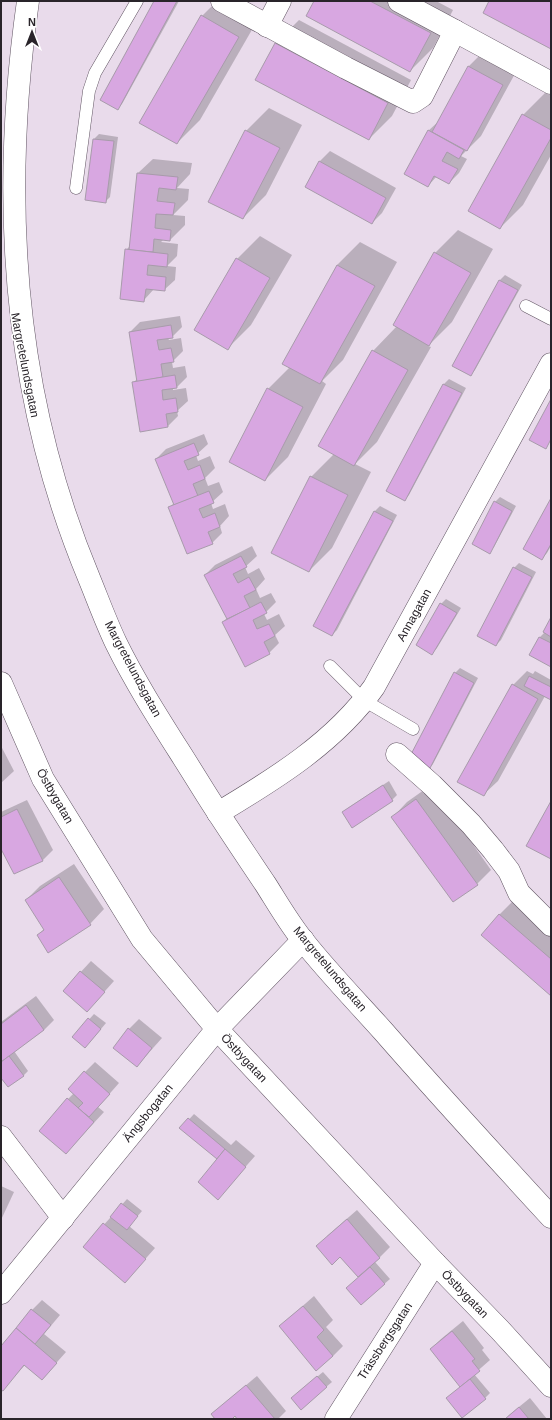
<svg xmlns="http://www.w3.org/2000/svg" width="552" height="1420" font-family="Helvetica,sans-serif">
	<rect width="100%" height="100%" fill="#e9dbeb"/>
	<!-- shadow -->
	<g fill="#0003">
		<polygon points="155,1 179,1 122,104 117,108"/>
		<polygon points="217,1 261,14 200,120 177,143 202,16"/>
		<polygon points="315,1 436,1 453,10 433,48 410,71"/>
		<polygon points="299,20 411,80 392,116 369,139 257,80 276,43"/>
		<polygon points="483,52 517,70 481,136 461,156 467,159 459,173 449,183 437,176 428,186 428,131 439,121 469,66"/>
		<polygon points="546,92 551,95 551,155 523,205 500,228 523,115"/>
		<polygon points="269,108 302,125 266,195 243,218 246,131"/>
		<polygon points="99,134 118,137 110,197 105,202 94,139"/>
		<polygon points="330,151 396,188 382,213 372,223 306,186 320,161"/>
		<polygon points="153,159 192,163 190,174 177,188 189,189 188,200 173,215 185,216 185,225 170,240 164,239 161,242 178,244 177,256 167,266 176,267 175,280 164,290 154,289 144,300 126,250 131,245 138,173"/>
		<polygon points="458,230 493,249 452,322 428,346 431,347 377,442 355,464 371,472 332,548 309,571 311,477 334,454 373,351 397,326 435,253"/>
		<polygon points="260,236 292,255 251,325 228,348 237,259"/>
		<polygon points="360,242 397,262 343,360 322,381 326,384 288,457 265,480 268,389 290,367 337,265"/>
		<polygon points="505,275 522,285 475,370 470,375 453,365 500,280"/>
		<polygon points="180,316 182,327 172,337 168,338 169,340 181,338 183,351 172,362 173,368 185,366 187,377 177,387 173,388 173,390 186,388 188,401 177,411 178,416 168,426 133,383 138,378 130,332 140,322"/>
		<polygon points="449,379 466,388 409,495 404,500 387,491 444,384"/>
		<polygon points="204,434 208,444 196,455 198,461 210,456 215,468 205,478 208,486 219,482 223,492 211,503 213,509 225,504 229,516 220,526 222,533 212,543 169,508 174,503 156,459 166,449"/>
		<polygon points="500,497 516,506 494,547 489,552 495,502"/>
		<polygon points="551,500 551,546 547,553 542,558"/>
		<polygon points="380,506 397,515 337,630 332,635 315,626 375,511"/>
		<polygon points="252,546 257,556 245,567 248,574 259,568 265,579 256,589 260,598 271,593 276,602 264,614 267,620 279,614 285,626 275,635 279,643 269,653 223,622 227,618 205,575 215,565"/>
		<polygon points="519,563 536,572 501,640 496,645 514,568"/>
		<polygon points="446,599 461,608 437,648 432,653 441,604"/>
		<polygon points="551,619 551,666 531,654 540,637 545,632"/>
		<polygon points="460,668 478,678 433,764 429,769 455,673"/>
		<polygon points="527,671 533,674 535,671 551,680 551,698 545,696 498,781 483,795 513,685"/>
		<polygon points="1,746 14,771 1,783"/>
		<polygon points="389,781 397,795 392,800 343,812 348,808"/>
		<polygon points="431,785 491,870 477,884 393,817 407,802"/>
		<polygon points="27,800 53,850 43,860 1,847 1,812"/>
		<polygon points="74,864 104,909 90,924 38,935 44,929 26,900 40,886"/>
		<polygon points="514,900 551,933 551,994 499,915"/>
		<polygon points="91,961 114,981 97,1000 64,990"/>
		<polygon points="36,996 54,1020 44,1030 14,1051 28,1071 23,1076 1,1076 1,1022"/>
		<polygon points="94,1014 106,1023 90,1042 73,1037"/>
		<polygon points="139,1019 162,1038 137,1066 129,1029"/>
		<polygon points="95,1062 119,1083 98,1107 104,1112 66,1153 68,1099 74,1093 85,1072"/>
		<polygon points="194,1114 231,1145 236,1140 255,1156 218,1198 218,1159 181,1128"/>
		<polygon points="1,1186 14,1192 1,1220"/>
		<polygon points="127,1199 142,1211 129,1226 155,1248 125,1282 84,1247"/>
		<polygon points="357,1210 390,1247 375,1262 390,1279 361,1304 359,1277 340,1256 327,1236"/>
		<polygon points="314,1296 333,1320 326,1327 343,1346 333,1356 280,1326"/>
		<polygon points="42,1300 60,1315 44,1334 66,1352 42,1379 25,1365 2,1390 1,1388 1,1348 32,1310"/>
		<polygon points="463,1321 484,1348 482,1350 490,1360 474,1374 490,1393 485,1398 461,1386 431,1349 441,1339"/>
		<polygon points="323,1372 332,1382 301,1408 297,1393"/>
		<polygon points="257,1376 286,1411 278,1419 239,1419 235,1415 230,1419 216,1419 212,1414"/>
		<polygon points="530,1398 547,1419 505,1419 509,1415"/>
	</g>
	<!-- building -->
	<g fill="#d8a7e1" stroke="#a89bab">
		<polygon points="154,1 177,1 118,110 100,100"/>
		<polygon points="314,1 370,1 431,33 410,72 306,16"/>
		<polygon points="489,1 549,1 551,2 551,49 483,13"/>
		<polygon points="201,15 239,37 177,144 139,123"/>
		<polygon points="275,43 388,103 369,140 255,80"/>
		<polygon points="468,66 503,85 467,151 432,132"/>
		<polygon points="522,114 551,130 551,138 500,229 468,211"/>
		<polygon points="245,130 280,148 243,219 208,202"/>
		<polygon points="428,130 464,150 459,159 447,152 442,161 458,169 449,184 434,176 428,187 404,174"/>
		<polygon points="93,139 114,141 106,203 85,200"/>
		<polygon points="319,161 386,198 372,224 305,187"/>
		<polygon points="137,173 178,177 176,190 159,188 157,201 175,203 173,215 156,214 155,228 171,230 170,241 154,239 153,252 129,250"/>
		<polygon points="125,249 168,254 167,267 148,265 147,275 166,277 165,291 146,289 144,302 120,299"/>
		<polygon points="434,252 471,273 429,346 393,325"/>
		<polygon points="236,258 270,278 228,350 194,330"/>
		<polygon points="337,265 375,286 320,384 282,364"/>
		<polygon points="499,280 518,290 471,376 452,366"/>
		<polygon points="171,325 173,338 157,340 159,350 171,348 174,362 161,364 163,377 137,382 129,332"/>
		<polygon points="372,350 408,370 354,466 318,446"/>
		<polygon points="175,375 177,388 162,390 163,400 176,398 178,412 166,414 168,427 140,432 132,382"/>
		<polygon points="443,384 462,393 405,501 386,491"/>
		<polygon points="267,388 303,407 265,481 229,462"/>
		<polygon points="551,399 551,439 546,449 529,440"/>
		<polygon points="194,443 199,455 184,461 188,470 200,465 205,479 193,484 198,496 174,505 155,459"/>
		<polygon points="310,476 348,495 309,572 271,553"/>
		<polygon points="209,491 214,503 199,509 203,518 215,513 220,527 208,532 213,544 187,554 168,507"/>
		<polygon points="551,498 551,544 542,560 523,549"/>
		<polygon points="494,501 512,511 490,554 472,544"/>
		<polygon points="374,511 393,521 332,636 313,626"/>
		<polygon points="241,556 247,567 233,574 238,583 249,577 256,590 244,596 250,608 227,619 204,575"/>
		<polygon points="513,567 532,577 496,646 477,636"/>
		<polygon points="261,602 267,613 253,620 257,629 269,624 275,636 264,642 270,654 245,667 222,622"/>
		<polygon points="440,603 457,613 432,655 416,645"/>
		<polygon points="551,617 551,637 543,632"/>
		<polygon points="539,637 551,643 551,667 529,655"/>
		<polygon points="454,672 474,683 429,770 408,760"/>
		<polygon points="529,676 551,687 551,700 524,686"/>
		<polygon points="512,684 538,699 484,796 457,782"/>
		<polygon points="383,785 393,801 352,828 342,812"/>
		<polygon points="416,799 478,885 453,902 391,817"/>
		<polygon points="551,801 551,859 526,846"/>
		<polygon points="17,809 43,861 14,874 1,849 1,817"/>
		<polygon points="59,877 91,925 48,953 37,935 44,930 25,900"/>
		<polygon points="499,914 551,959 551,996 481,935"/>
		<polygon points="80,971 105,992 87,1012 63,991"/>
		<polygon points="26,1005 44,1030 1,1062 1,1024"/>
		<polygon points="88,1018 101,1029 85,1048 72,1037"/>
		<polygon points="128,1028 152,1048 137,1067 113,1048"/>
		<polygon points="9,1056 24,1076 8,1087 1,1078 1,1062"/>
		<polygon points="84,1071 110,1094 89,1117 78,1108 83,1103 68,1089"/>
		<polygon points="67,1098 94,1122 66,1154 39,1131"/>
		<polygon points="188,1118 225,1149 217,1159 179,1128"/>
		<polygon points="225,1149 246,1167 218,1200 198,1182"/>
		<polygon points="121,1203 138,1216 127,1230 110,1217"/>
		<polygon points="347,1219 380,1258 358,1277 340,1257 332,1265 316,1246"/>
		<polygon points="103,1223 146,1259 125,1283 83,1247"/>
		<polygon points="370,1267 385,1284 361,1305 346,1288"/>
		<polygon points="303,1306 324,1330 317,1337 333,1356 316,1371 279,1326"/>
		<polygon points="31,1309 51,1325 35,1344 16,1328"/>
		<polygon points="16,1328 57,1363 42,1380 24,1365 3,1391 1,1390 1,1346"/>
		<polygon points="452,1331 475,1359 472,1361 480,1371 460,1387 430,1349"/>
		<polygon points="317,1376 327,1387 301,1410 291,1398"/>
		<polygon points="470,1379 486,1399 462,1418 446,1398"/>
		<polygon points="246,1385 275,1419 237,1419 235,1416 232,1419 215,1419 211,1414"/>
		<polygon points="519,1407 529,1419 505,1419"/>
	</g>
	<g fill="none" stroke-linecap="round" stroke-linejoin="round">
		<defs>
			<g id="service">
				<polyline points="76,188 89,91 95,73 137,1"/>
				<polyline points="526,306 551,319"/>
				<polyline points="330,666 365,701 413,729"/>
			</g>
			<g id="minor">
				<path d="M 28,1 C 0,198 12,394 89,578 C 98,600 106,622 116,643 C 140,692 172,739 201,786 C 222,820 244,852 266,885 C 278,904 290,925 305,943 C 329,973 357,1002 383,1031 C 438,1094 494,1155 551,1217"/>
				<polyline points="222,1 346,68 413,102 422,96 455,31 399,1"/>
				<polyline points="267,26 280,1"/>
				<polyline points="455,31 551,83"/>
				<polyline points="1,683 43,779 142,939 217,1029 435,1263 500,1330 551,1386"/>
				<polyline points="397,754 432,785 471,824 493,850 509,871 519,893 551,925"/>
				<path d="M 218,813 C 275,779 335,742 374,687 L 551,364"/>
				<polyline points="1,1137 63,1218"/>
				<polyline points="1,1293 217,1029 303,940"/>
				<polyline points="336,1419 435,1263"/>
			</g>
		</defs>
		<!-- service casing -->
		<use href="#service" stroke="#605462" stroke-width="13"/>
		<!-- minor casing -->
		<use href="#minor" stroke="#605462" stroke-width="23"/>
		<!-- service -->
		<use href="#service" stroke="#fff" stroke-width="12"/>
		<!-- minor -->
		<use href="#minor" stroke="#fff" stroke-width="22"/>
	</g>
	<g text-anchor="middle" stroke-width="3" stroke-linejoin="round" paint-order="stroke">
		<!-- street labels -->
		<g font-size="12" fill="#29242a" stroke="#fff">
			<text transform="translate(25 365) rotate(79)" y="4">Margretelundsgatan</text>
			<text transform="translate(414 615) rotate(-61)" y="4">Annagatan</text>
			<text transform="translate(133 669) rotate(62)" y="4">Margretelundsgatan</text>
			<text transform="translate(55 796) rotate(60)" y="4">Östbygatan</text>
			<text transform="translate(330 969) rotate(50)" y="4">Margretelundsgatan</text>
			<text transform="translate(244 1058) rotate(47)" y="4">Östbygatan</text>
			<text transform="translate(148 1113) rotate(-51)" y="4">Ängsbogatan</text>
			<text transform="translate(465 1294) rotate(46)" y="4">Östbygatan</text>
			<text transform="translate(385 1341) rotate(-57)" y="4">Trässbergsgatan</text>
		</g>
	</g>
	<!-- border -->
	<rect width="552" height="1420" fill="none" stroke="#29242a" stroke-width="4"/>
	<!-- north arrow -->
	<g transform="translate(32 32)" stroke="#ffffff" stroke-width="3" paint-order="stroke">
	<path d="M0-3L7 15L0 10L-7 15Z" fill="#29242a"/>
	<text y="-6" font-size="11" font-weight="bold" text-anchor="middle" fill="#29242a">N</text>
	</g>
</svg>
